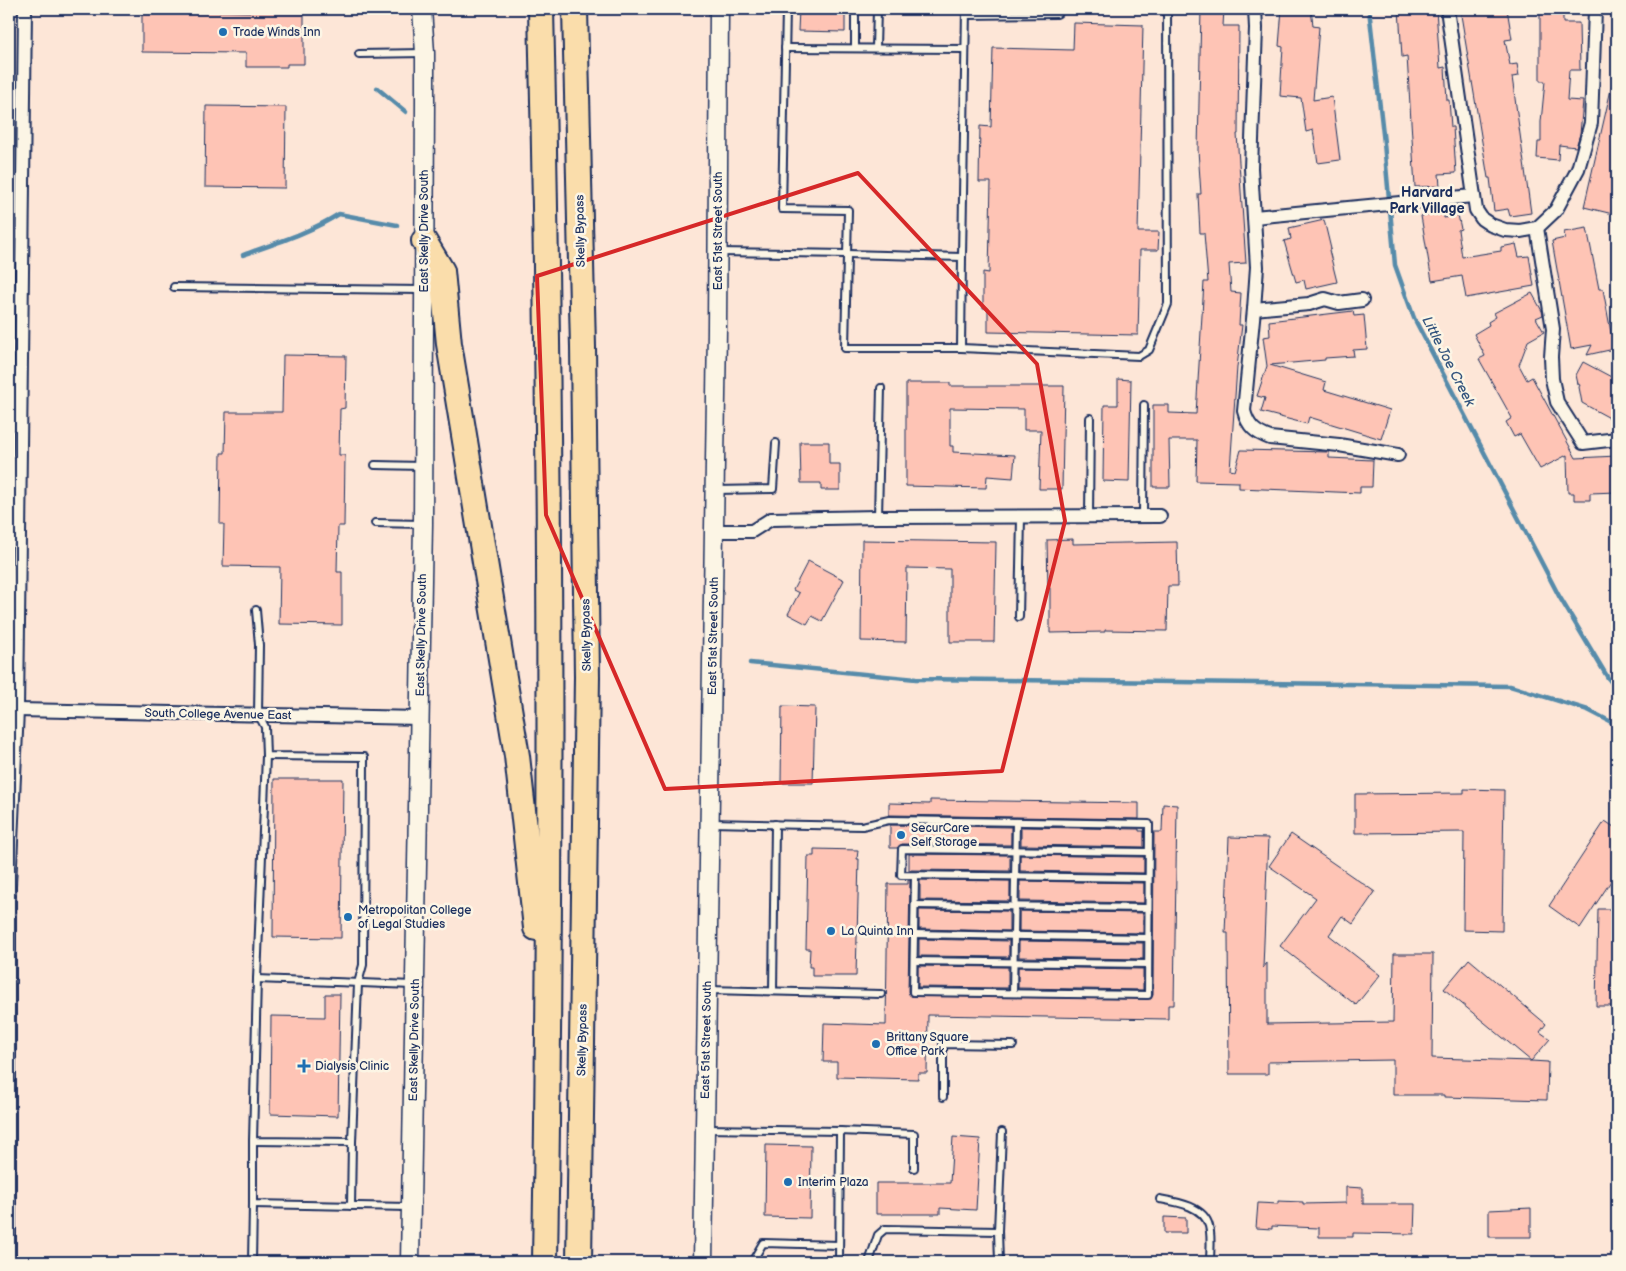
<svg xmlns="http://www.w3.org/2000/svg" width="1626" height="1271" font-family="'Balsamiq Sans',sans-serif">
	<rect width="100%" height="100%" fill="#fde6d7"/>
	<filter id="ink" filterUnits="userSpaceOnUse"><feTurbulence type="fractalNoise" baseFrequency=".02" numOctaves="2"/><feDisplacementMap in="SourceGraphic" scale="10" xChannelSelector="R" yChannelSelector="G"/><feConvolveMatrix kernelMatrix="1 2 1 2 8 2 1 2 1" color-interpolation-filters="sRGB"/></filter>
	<g filter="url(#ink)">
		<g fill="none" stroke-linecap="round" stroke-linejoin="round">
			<!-- stream -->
			<g stroke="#568baa" stroke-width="4.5">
				<polyline points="1369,9 1384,143 1395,265 1414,318 1559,596 1608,678 1617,689"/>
				<polyline points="377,88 406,112"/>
				<path d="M 243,255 C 276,243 309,233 339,214 L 397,225"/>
				<polyline points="750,663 916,679 1510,686 1588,710 1617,725"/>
			</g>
		</g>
		<!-- building -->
		<g fill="#fec4b5" stroke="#1b2f5e">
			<polygon points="142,9 205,9 205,11 251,12 251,9 304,9 304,64 287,64 287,67 246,67 246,53 142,52"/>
			<polygon points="799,9 845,9 845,32 798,31"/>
			<polygon points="1201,9 1224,9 1223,26 1239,26 1238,134 1237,134 1246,263 1229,264 1231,292 1241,293 1239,325 1242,325 1237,367 1230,470 1235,471 1241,450 1329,452 1329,458 1373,460 1372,487 1360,487 1360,493 1239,488 1239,482 1196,481 1197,440 1169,440 1170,487 1153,487 1153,405 1169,405 1169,413 1196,414 1204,282 1208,282 1204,233 1200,233 1198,194 1201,194 1198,150"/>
			<polygon points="1282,9 1311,9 1313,26 1319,27 1313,100 1332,97 1340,160 1318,163 1313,130 1306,132 1301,98 1280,96 1283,47 1279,46"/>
			<polygon points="1399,9 1436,9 1440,68 1445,67 1447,100 1449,100 1451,127 1453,127 1456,173 1439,174 1440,186 1415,187 1407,56 1402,57"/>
			<polygon points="1460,9 1507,9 1512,39 1505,40 1510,65 1517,64 1519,76 1512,77 1531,213 1510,216 1508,209 1494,211 1490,178 1488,178"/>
			<polygon points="1540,13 1563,13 1563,23 1579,23 1580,70 1569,70 1567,100 1583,101 1580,134 1576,147 1559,145 1558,160 1537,158 1538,142 1541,142 1541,122 1545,81 1540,81"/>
			<polygon points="1074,23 1143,25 1138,232 1159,232 1158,250 1140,250 1138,335 988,332 988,308 983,308 983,272 989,273 991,182 979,182 980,126 991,127 993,48 1073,50"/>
			<polygon points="1612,85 1617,86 1617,215 1584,207"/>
			<polygon points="206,106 286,107 285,188 205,187"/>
			<polygon points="1444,212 1444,218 1458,215 1461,229 1458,230 1462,257 1501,251 1501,247 1516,244 1519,257 1529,256 1534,286 1466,298 1462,276 1432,281 1421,216"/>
			<polygon points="1324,220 1331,249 1329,250 1337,282 1306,289 1304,280 1296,282 1284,241 1291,239 1289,228"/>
			<polygon points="1587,228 1599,289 1603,289 1614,349 1587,355 1592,345 1571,349 1552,241 1565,238 1564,232"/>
			<polygon points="1532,293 1542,311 1543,315 1536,318 1544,332 1528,341 1519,365 1527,380 1532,377 1576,458 1617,456 1617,492 1590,493 1590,500 1574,500 1574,493 1568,493 1567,455 1540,469 1520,434 1514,437 1506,422 1512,418 1479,359 1485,356 1474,334 1489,325 1488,322 1496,317 1494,313"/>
			<polygon points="1353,311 1354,316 1364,315 1367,349 1353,350 1354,356 1325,358 1325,360 1270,365 1326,382 1324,390 1390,410 1381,439 1309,417 1307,424 1261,412 1265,398 1257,396 1267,366 1263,337 1270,336 1269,321"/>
			<polygon points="283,355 346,356 345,408 340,409 339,455 345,455 344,526 338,526 337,572 342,572 342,625 279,624 280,567 223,566 224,524 220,524 221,453 225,453 226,412 282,412"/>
			<polygon points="1583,362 1617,380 1617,422 1582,403 1579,387 1580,385 1578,384 1576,375"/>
			<polygon points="1118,379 1131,380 1129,482 1103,481 1104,405 1118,405"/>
			<polygon points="906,383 950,383 950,386 1064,386 1062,489 1039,489 1041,430 1024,430 1024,409 950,408 950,446 953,446 953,452 1015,455 1013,478 987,476 986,488 906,486"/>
			<polygon points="800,442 829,442 829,464 840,464 840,490 821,490 821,483 801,483"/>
			<polygon points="1073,539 1073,544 1177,542 1178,586 1168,586 1167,631 1105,630 1105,632 1050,633 1050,588 1048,588 1047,540"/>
			<polygon points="862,540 996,542 994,642 950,642 950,569 907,568 906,642 861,641"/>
			<polygon points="808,561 844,580 822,621 812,616 807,624 788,614 799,593 793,590"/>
			<polygon points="782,706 815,707 813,783 781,783"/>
			<polygon points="274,779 343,779 341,938 273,937"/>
			<polygon points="1464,789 1504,790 1502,931 1463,930 1464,832 1355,833 1355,794 1464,793"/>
			<polygon points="930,800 1139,803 1139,819 889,815 889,803 930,804"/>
			<polygon points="1163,804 1177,805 1174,1005 1168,1005 1168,1019 928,1015 927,1073 918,1073 918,1079 837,1077 837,1062 823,1062 824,1023 886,1025 888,884 908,884 908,880 910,880 908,992 911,996 1151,999 1153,995 1154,832 1162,832"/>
			<polygon points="1605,821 1617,829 1617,872 1580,928 1549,906"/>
			<polygon points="890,825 1011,827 1011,845 902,844 897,848 890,848"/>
			<polygon points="1021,827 1139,829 1139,831 1144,831 1144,847 1021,845"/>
			<polygon points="1291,834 1375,892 1353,924 1342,916 1329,935 1380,975 1356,1005 1280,946 1316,898 1269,866"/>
			<polygon points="1229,837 1268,838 1263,968 1267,963 1267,1024 1393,1022 1394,954 1433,954 1432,1058 1531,1061 1444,989 1469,959 1546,1024 1540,1032 1550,1039 1531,1061 1548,1062 1547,1100 1444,1097 1444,1095 1393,1095 1393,1060 1268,1062 1268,1074 1229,1074 1228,933 1225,933"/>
			<polygon points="814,849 858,850 857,859 859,859 856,976 812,976 812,967 809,967 810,949 806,949 808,856 814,856"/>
			<polygon points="909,854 1010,855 1010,871 909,870"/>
			<polygon points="1020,855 1144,857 1144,873 1020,871"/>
			<polygon points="920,880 1010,881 1010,901 920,900"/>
			<polygon points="1020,881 1144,883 1144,903 1020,901"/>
			<polygon points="1598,909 1617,909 1617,1006 1596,1006"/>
			<polygon points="919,910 1009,911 1009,931 919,929"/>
			<polygon points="1019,911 1143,913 1143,933 1019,931"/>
			<polygon points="919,939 1009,941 1009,957 919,956"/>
			<polygon points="1019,941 1143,943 1143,959 1019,957"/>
			<polygon points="918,966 1008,967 1008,988 918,987"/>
			<polygon points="1018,967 1143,969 1143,990 1018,988"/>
			<polygon points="325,994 340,994 338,1116 270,1114 271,1016 325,1017"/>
			<polygon points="953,1137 980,1139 976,1210 940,1208 940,1214 876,1214 876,1183 950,1183"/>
			<polygon points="766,1145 811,1146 810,1218 765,1217"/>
			<polygon points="1346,1187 1363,1188 1363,1204 1415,1204 1414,1234 1353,1233 1353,1237 1319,1237 1319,1228 1272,1226 1272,1229 1256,1228 1258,1203 1278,1204 1278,1201 1303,1202 1303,1204 1346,1203"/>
			<polygon points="1531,1208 1531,1237 1489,1237 1489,1210"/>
			<polygon points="1164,1217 1186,1218 1186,1233 1164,1233"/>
		</g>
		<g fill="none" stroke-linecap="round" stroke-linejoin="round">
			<defs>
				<g id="lane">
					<polyline points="786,9 782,209 848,210 845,348 961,348"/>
					<polyline points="966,15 1057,14 1063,9"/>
					<polyline points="785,48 965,49"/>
					<polyline points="855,48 855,9"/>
					<polyline points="876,48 877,9"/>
					<polyline points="359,54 425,53"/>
					<polyline points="719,252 847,254 962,257 961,348 1139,356 1149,350 1168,304 1167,9"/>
					<polyline points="962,257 966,9"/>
					<polyline points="174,287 422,290"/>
					<polyline points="375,465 422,466"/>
					<polyline points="716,490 773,489 776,443"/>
					<polyline points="1089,516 1090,418"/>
					<polyline points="1143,516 1144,405"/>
					<polyline points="878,517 881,388"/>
					<polyline points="375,523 422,524"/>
					<polyline points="256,610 259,645 258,714 265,727 266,756 364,757 363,965 358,983 352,1142 351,1206"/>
					<polyline points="1019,617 1021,517"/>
					<polyline points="710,823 862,826 889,820 1149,824 1148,995 913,992 915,876"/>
					<polyline points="1148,852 902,849 901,875 1148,878"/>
					<polyline points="915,905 1148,908"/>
					<polyline points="914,934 1148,938"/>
					<polyline points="914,961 1148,964"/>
					<polyline points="257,979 266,756"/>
					<polyline points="708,990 881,994"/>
					<polyline points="773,991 775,824"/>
					<polyline points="1013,993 1016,822"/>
					<polyline points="943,1097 943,1044 1013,1045"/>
					<polyline points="706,1129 840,1131"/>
					<polyline points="253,1141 253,1204 409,1207"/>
					<polyline points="352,1142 253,1141 257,979 413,985"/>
					<path d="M 1160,1199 C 1177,1202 1204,1206 1209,1226 C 1212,1237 1210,1251 1210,1262"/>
					<polyline points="252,1262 253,1204"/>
					<polyline points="752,1262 763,1243 839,1245"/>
					<polyline points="839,1262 840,1131 914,1134 914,1168"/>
					<polyline points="869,1262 878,1235 885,1229 998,1231"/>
					<polyline points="999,1262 998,1231 1002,1132"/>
				</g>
				<g id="street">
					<path d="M 1255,9 L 1256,28 L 1251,168 L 1257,267 L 1254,309 L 1244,411 C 1248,427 1256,433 1270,438 L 1339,445 L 1398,455"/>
					<polyline points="1447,9 1476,210 1482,219 1491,225 1505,230 1520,231 1537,228 1556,210 1578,169 1591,123 1595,9"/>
					<polyline points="1254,217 1473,196"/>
					<polyline points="1537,228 1553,329 1551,357 1552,379 1557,402 1583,443 1617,439"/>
					<polyline points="1254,309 1309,304 1325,299 1339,303 1362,300"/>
					<polyline points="714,531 752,531 771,519 878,517 1160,516"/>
					<polyline points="17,710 420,718"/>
					<polyline points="9,1262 9,886 17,710 25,9"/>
				</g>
				<g id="secondary">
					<polyline points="410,1262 423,524 425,100 425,53 422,9"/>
					<polyline points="703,1262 717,329 719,9"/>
				</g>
				<g id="highway">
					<path d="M 541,9 C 551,427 552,844 545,1262"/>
					<polyline points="575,9 583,347 587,677 579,1262"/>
					<polyline points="424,241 442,271 449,344 517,756 536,928"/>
				</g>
			</defs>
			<!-- lane casing -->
			<use href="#lane" stroke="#1b2f5e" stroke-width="10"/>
			<!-- street casing -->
			<use href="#street" stroke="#1b2f5e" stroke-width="16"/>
			<!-- secondary casing -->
			<use href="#secondary" stroke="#1b2f5e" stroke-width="21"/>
			<!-- highway casing -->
			<use href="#highway" stroke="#1b2f5e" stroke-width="28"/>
			<!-- lane -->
			<use href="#lane" stroke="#fcf5e5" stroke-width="6"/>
			<!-- street -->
			<use href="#street" stroke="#fcf5e5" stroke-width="12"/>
			<!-- secondary -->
			<use href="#secondary" stroke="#fcf5e5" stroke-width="18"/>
			<!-- highway -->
			<use href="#highway" stroke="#faddab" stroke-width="24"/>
		</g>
	</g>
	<!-- marked area -->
	<path fill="none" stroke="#d62828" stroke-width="4" stroke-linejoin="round" d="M 858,173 L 1037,364 L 1065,521 L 1002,771 L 665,789 L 546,515 L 537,276 Z"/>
	<!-- markers -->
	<g fill="#1f6fb2" stroke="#fcf5e5" stroke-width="2">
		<circle cx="223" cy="32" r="5"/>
		<circle cx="901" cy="835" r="5"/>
		<circle cx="348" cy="917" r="5"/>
		<circle cx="831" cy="931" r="5"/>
		<circle cx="876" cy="1044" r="5"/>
		<path d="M301.5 1058.5h5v5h5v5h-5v5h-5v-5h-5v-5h5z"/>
		<circle cx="788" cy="1182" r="5"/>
	</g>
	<g text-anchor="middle" stroke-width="5" stroke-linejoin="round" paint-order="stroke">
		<!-- poi labels -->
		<g font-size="12" fill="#1b2f5e" stroke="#fcf5e5" text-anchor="start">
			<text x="233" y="36">Trade Winds Inn</text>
			<text x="911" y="832">SecurCare<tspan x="911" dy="14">Self Storage</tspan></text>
			<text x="358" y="914">Metropolitan College<tspan x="358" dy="14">of Legal Studies</tspan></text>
			<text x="841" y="935">La Quinta Inn</text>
			<text x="886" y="1041">Brittany Square<tspan x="886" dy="14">Office Park</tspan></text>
			<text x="315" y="1070">Dialysis Clinic</text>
			<text x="798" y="1186">Interim Plaza</text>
		</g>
		<!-- street labels -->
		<g font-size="12" fill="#1b2f5e" stroke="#fcf5e5">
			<text transform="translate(424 231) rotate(-90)" y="4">East Skelly Drive South</text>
			<text transform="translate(580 231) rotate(-91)" y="4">Skelly Bypass</text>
			<text transform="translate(718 231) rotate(-90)" y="4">East 51st Street South</text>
			<text transform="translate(421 635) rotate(-89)" y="4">East Skelly Drive South</text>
			<text transform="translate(586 635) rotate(-91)" y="4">Skelly Bypass</text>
			<text transform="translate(713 636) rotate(-89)" y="4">East 51st Street South</text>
			<text transform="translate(218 714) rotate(1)" y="4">South College Avenue East</text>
			<text transform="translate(414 1040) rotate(-89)" y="4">East Skelly Drive South</text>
			<text transform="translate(582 1040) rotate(-89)" y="4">Skelly Bypass</text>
			<text transform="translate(706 1040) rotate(-89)" y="4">East 51st Street South</text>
		</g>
		<!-- neighbourhood labels -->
		<g font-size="14" font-weight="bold" fill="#1b2f5e" stroke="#fcf5e5">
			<text x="1427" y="197">Harvard<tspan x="1427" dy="16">Park Village</tspan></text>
		</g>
		<!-- water labels -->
		<g font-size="14" font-style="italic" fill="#34557e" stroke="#fcf5e5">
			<text transform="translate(1449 361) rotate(63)" y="5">Little Joe Creek</text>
		</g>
	</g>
	<!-- margin -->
	<rect width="1626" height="1271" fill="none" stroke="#fcf5e5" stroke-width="30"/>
	<rect x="15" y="15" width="1596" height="1241" fill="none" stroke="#1b2f5e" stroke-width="2" filter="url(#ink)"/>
</svg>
